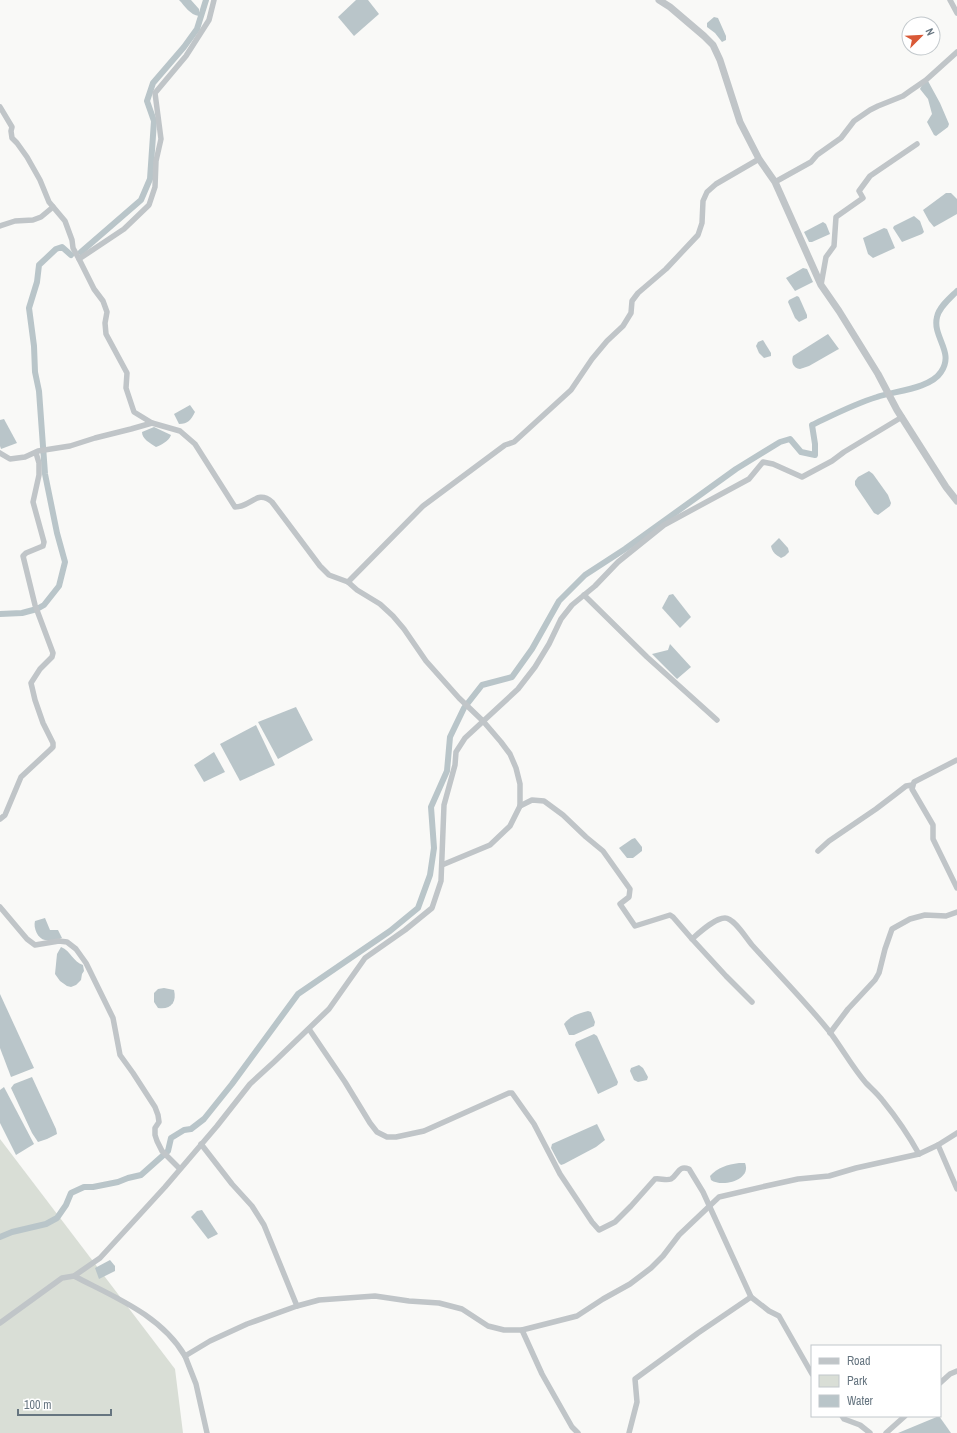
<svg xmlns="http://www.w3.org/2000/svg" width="957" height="1433" font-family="'Archivo Narrow',sans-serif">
	<rect width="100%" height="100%" fill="#f9f9f7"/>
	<!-- green -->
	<polygon fill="#d9ded6" points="0,1139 175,1369 183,1433 0,1433"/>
	<!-- water -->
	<g fill="#b9c5c9">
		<path d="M 179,0 L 191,0 L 199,9 L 199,16 C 190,15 185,6 179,0 Z"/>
		<polygon points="356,0 368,0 379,14 354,36 338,17"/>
		<polygon points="714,17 718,18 726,36 726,40 722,42 715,33 707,27 707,23"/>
		<polygon points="928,81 940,103 949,124 948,127 936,136 934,135 927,122 932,114 928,99 920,89 922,85"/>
		<polygon points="946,193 951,193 957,199 957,214 934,227 929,221 923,210"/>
		<polygon points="914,216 920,221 924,232 922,234 902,242 893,228 894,226"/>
		<polygon points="823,222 826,224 830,234 812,242 809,242 804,232"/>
		<polygon points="884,228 887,229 895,248 873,258 868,254 863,238"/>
		<polygon points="803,268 807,269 813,282 795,291 786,278"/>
		<polygon points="797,296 799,297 807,315 807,318 799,322 795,318 788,302 789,300"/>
		<path d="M 828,334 L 839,349 L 837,350 L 809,366 L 800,369 C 793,368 791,362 793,356 Z"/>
		<polygon points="763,340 771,353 771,356 764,358 759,353 756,346 758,342"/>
		<path d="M 190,405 L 195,412 C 191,420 188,424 179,424 L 174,414 Z"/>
		<polygon points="4,419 17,443 1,449 0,446 0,420"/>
		<path d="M 154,427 L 171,435 C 169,441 161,445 156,447 C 150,443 142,439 142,432 Z"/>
		<polygon points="869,471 873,474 888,495 891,503 890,506 878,515 874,513 855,485 855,481 858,477"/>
		<path d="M 779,538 L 788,548 L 789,552 L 785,556 L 781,558 C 776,555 772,552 771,546 Z"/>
		<polygon points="673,594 691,617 680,628 662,608 669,595"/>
		<polygon points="670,644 691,667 677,679 652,654 668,650"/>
		<polygon points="296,707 313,740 278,759 258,722"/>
		<polygon points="256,725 275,765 240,781 220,744"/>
		<polygon points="214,752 225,772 204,782 194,765"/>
		<polygon points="635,838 642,847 642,851 633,858 627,858 619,848 632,839"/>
		<path d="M 45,918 L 50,930 L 58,930 L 62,938 C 58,940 50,941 45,940 C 38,939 33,928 35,921 Z"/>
		<path d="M 61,947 C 71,951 73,962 83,965 L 84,971 L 82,974 L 81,980 L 76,985 L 71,987 L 67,986 L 60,981 L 55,974 L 57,954 Z"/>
		<path d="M 164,988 L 174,990 C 177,1002 171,1010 158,1008 L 154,1002 L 154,993 L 158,989 Z"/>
		<polygon points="0,994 34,1068 11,1077 0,1048"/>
		<path d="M 588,1011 L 591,1012 L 595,1022 L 594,1026 L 574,1035 L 569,1035 L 564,1024 C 570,1016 579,1013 588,1011 Z"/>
		<polygon points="594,1034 597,1036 618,1082 617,1085 598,1094 575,1045 576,1042"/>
		<polygon points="639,1065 643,1068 648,1077 647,1080 638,1082 634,1080 630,1071 631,1068"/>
		<polygon points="32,1077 56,1129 57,1134 47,1139 38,1142 32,1133 11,1088 14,1084"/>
		<polygon points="4,1087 34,1144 16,1155 0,1123 0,1090"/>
		<polygon points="597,1124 605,1140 596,1147 564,1164 561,1165 559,1163 551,1148 552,1144"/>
		<path d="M 739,1163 L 745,1163 C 752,1180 722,1188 711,1180 L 710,1176 C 718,1167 727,1165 739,1163 Z"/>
		<polygon points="202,1210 218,1234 208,1239 191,1217 197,1211"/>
		<polygon points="110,1260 115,1266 115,1271 99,1279 95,1268"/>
		<polygon points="939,1416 951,1433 898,1433"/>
	</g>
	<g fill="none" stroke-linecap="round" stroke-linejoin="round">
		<!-- canal -->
		<g stroke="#b9c5c9" stroke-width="6">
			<polyline points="81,252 141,200 150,179 154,121 147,101 153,83 184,47 197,29 206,0"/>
			<polyline points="0,614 22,613 37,609 44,605 59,586 65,562 57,533 45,474 39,391 35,372 34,346 29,308 37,282 39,265 56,249 62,247 71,255"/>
			<path d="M 0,1237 L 12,1232 L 46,1224 L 57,1218 L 66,1205 L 71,1193 L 84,1187 L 93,1187 L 118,1182 L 128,1178 L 141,1175 L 168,1151 L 171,1138 L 184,1130 L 191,1129 L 204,1119 L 232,1084 L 298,994 L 390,931 L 418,908 L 430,875 L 434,848 L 431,807 L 447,771 L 450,737 L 464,708 L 482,685 L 512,677 L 532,649 L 559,601 L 585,575 L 625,549 L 736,469 L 780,442 L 790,439 L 801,452 L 815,455 L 815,444 L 812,425 C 833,415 854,404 877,397 C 894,391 930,389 941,372 C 955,352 932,337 937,317 C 939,307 950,298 957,291"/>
		</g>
		<!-- minor -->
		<g stroke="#c0c5c8" stroke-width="5.5">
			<polyline points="950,0 957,13"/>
			<polyline points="0,107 12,127 11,131 12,138 17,143 27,157 40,180 49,202 65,221 72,240 73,248 79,259"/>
			<polyline points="775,182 811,162 817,155 841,138 854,121 870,110 878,106 903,96 910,91 926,80 957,52"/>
			<polyline points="0,226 15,221 33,220 41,217 53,207"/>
			<polyline points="821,285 826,257 834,246 836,217 863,198 859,191 870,176 917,144"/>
			<polyline points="152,423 134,412 126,388 127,373 106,334 105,323 107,312 103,301 94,289 79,259 124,229 149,205 155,187 156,161 161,139 155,93 186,56 209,20 214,0"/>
			<path d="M 0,453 L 10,459 L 25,457 L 38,451 L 70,446 L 95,438 L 131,429 L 152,423 L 180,431 L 195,444 L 235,507 C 251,507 257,489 272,502 L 320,566 L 329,575 L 348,582 L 357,590 L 380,604 L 393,616 L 404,629 L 426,661 L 459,698 L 483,721 L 501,742 L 510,754 L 516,768 L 520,784 L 520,806 L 510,826 L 490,845 L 442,865"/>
			<polyline points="348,582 423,506 505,445 514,442 571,390 592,359 607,341 623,326 631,313 632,301 638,293 666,269 698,235 702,223 703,201 707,192 716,184 759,159"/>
			<polyline points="584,595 647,657 717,720"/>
			<polyline points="957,760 914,782 912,789 933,825 933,839 957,888"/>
			<path d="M 520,806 L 532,800 L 544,801 L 563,815 L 586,837 L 603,851 L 630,889 L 629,897 L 620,904 L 635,926 L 670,915 L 673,917 L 692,939 C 700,932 715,918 725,918 C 734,918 746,938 752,945 C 778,974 805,1001 829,1031 C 842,1048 852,1067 866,1083 C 872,1089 878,1094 883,1101 C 896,1117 909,1136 919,1154"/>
			<polyline points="0,819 5,815 21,777 50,750 53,747 53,743 43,723 35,700 31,683 40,669 52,657 53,653 35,605 23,556 26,553 43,546 44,542 33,502 39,475 39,463 36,453"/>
			<polyline points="818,851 829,841 876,809 897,793 906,786 912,785"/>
			<polyline points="0,907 27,939 35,945 59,941 67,942 76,949 86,963 113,1018 120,1055 133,1073 155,1107 158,1115 159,1122 155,1128 155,1135 157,1141 162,1151 179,1168"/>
			<polyline points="692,939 726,976 752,1002"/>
			<path d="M 309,1029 L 345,1082 L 370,1123 L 377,1132 L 387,1137 L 396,1137 L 424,1131 L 509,1093 L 512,1093 L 534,1124 L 560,1174 L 592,1222 L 599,1230 L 615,1222 L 631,1206 L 655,1179 C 660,1178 666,1181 671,1179 C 679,1174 678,1165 689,1169 L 703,1192 L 751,1297 L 769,1311 L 779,1316 L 812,1374"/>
			<polyline points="830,1033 848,1009 875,980 879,973 885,949 892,929 910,919 925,915 946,916 957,912"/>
			<polyline points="201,1144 232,1184 252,1206 264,1225 297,1306"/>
			<polyline points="938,1145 957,1189"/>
			<path d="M 74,1276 C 114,1297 161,1315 185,1356 L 210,1341 L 247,1324 L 297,1306 L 319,1300 L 375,1296 L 409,1301 L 439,1303 L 462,1309 L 488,1326 L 504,1330 L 522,1330 L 577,1316 L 603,1299 L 630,1284 L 651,1268 L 663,1256 L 679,1235 L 719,1197 L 766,1186 L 798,1179 L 829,1176 L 856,1168 L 919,1154 L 938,1145 L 957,1133"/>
			<polyline points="0,1323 62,1278 74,1276 100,1258 165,1187 217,1126 250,1084 274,1062 329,1009 365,958 405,930 432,908 441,881 444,805 455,765 456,752 465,738 518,689 535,667 549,644 561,619 572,605 595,586 618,562 664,525 749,479 763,462 773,464 802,477 832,461 844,452 902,417"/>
			<polyline points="522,1330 542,1374 572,1427 578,1433"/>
			<polyline points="185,1356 196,1384 207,1433"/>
			<polyline points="940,1383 950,1374 957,1371"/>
			<polyline points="842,1416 844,1419 860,1425 870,1433"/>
			<polyline points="629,1433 637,1402 635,1379 698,1333 751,1297"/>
			<polyline points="886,1433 905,1416"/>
		</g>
		<!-- tertiary -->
		<polyline stroke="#c0c5c8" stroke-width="7" points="659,0 670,7 704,36 713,45 720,60 740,122 759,159 775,182 821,285 839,311 878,374 897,410 946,487 957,501"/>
	</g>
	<!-- legend -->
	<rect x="811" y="1345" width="130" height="72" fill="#ffffff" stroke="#c2c8cc"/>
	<rect x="819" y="1358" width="20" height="6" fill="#c0c5c8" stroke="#c2c8cc"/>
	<text x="847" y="1365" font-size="12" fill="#667580">Road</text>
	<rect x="819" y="1375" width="20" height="12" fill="#d9ded6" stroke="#c2c8cc"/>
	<text x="847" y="1385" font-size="12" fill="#667580">Park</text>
	<rect x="819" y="1395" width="20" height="12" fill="#b9c5c9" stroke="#c2c8cc"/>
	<text x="847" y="1405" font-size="12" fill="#667580">Water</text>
	<!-- north arrow -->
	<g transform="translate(921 36) rotate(66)"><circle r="19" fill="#ffffff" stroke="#c2c8cc"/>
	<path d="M0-3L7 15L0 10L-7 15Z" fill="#d95937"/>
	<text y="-6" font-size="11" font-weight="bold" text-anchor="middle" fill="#667580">N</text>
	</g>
	<!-- scale -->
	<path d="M18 1409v6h93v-6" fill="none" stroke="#667580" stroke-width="2"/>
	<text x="24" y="1409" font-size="12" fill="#667580" stroke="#ffffff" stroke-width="3" paint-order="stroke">100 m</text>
</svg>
